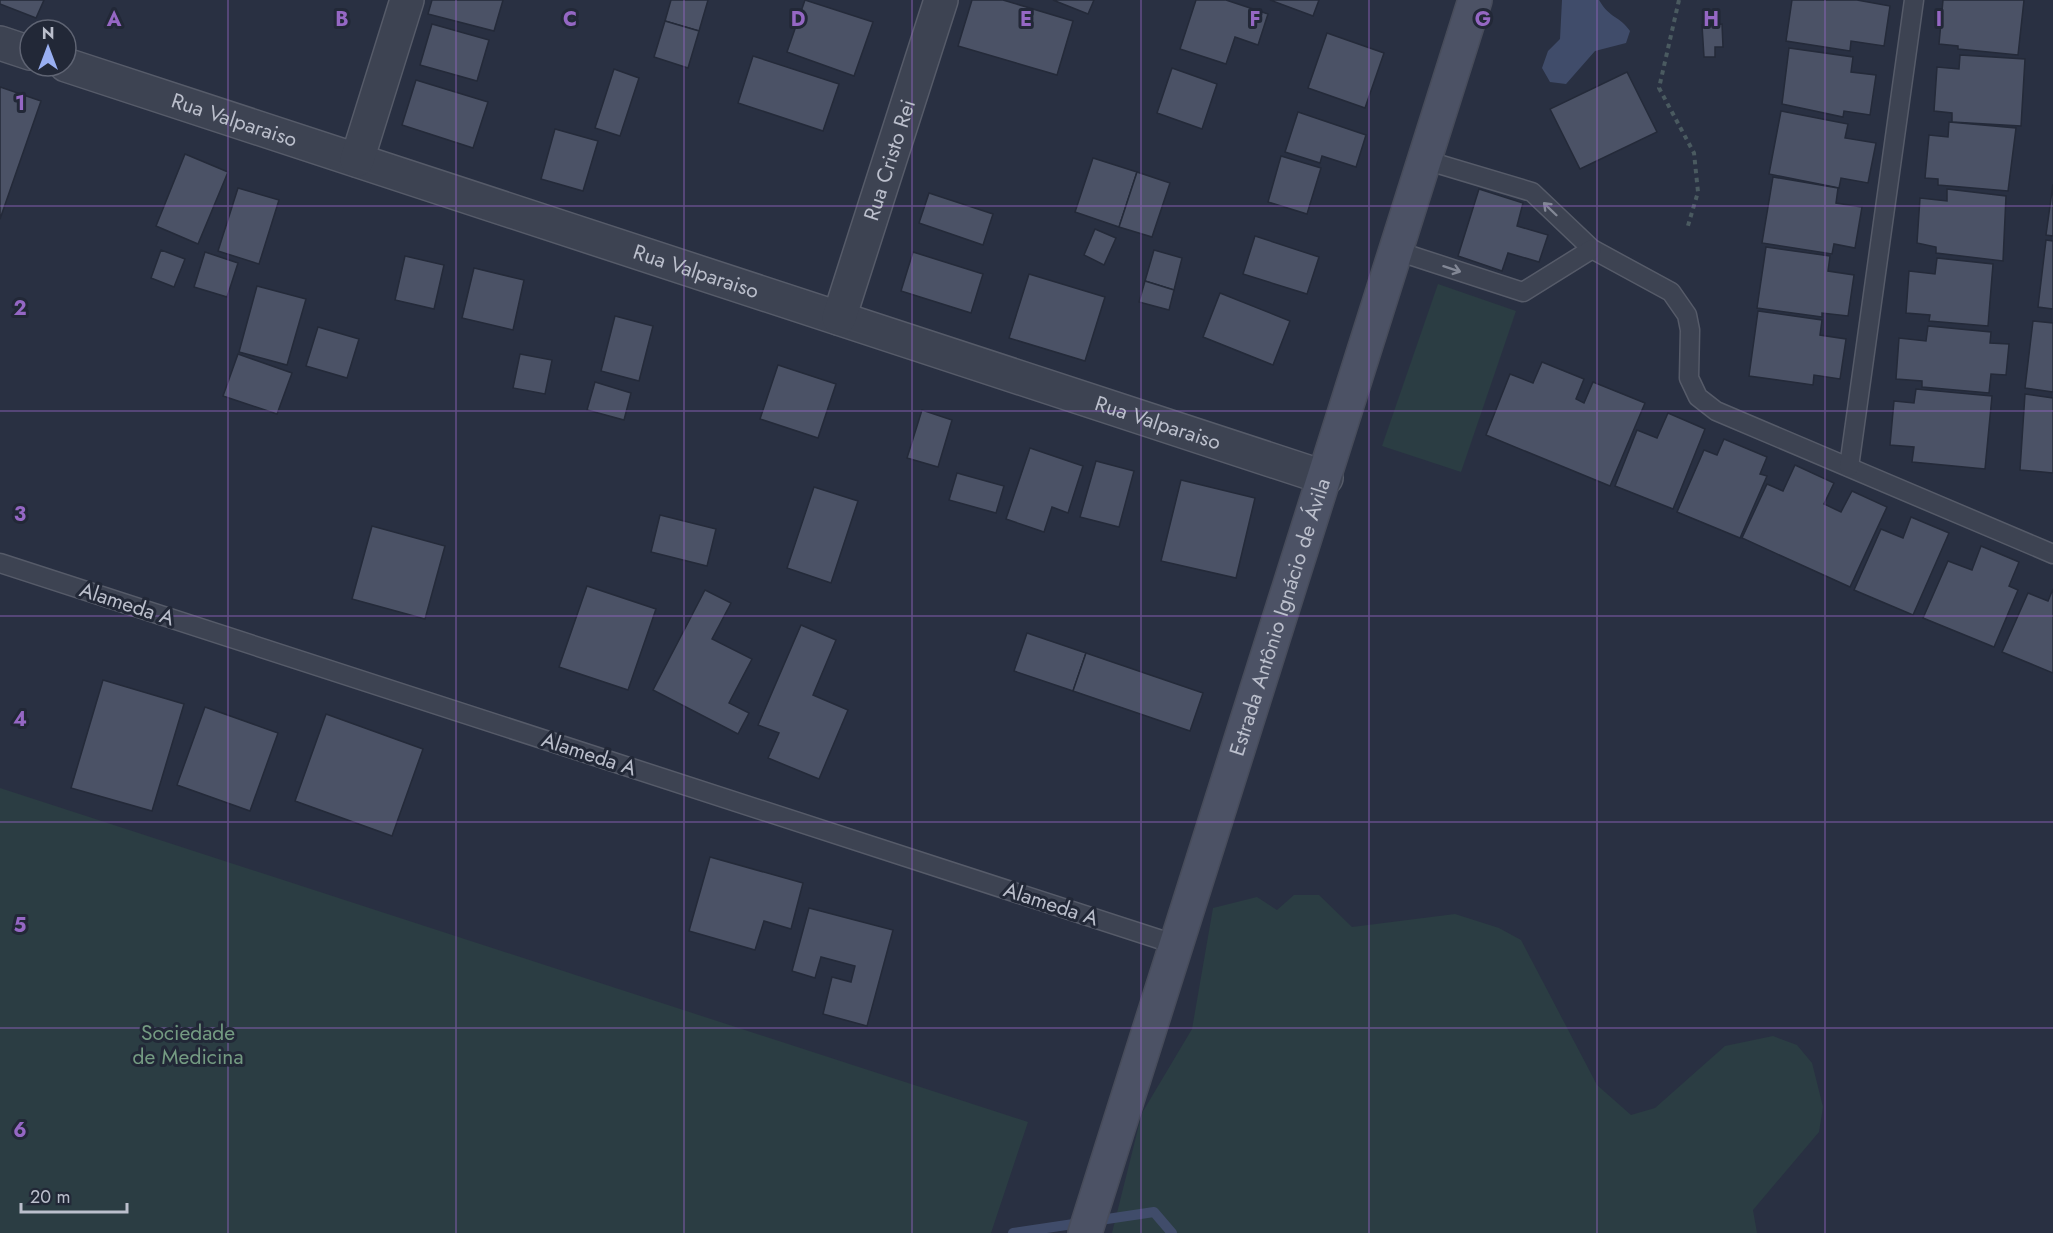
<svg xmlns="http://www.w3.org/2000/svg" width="2053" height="1233" font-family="Jost,sans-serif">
	<rect width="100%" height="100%" fill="#293042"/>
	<!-- green -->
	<g fill="#2b3d43">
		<polygon points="1438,284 1516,311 1461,472 1382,446"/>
		<polygon points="0,788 1028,1122 991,1233 0,1233"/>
		<polygon points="1294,895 1319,895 1352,927 1455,914 1499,928 1521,940 1597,1085 1631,1115 1655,1108 1725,1046 1773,1036 1797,1045 1812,1063 1823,1107 1819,1132 1753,1210 1757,1233 1112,1233 1142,1113 1192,1029 1213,908 1257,897 1277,910"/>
	</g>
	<!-- water -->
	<path fill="#404c6a" d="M 1562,0 L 1599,0 C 1610,19 1620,16 1630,31 L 1626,43 L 1595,51 L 1566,84 L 1550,82 L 1542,68 L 1548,51 L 1560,39 Z"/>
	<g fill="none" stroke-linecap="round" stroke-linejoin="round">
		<!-- stream -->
		<polyline stroke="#404c6a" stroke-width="10" points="1013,1233 1154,1212 1172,1233"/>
	</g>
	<!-- building -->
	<g fill="#4b5266" stroke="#242a39" stroke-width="1.5">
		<polygon points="0,0 44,0 36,18 0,4"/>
		<polygon points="432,0 503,0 494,31 428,14"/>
		<polygon points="671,0 708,0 699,31 665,21"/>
		<polygon points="805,0 873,22 854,76 787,52"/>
		<polygon points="972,0 1003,0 1073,21 1057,75 958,46"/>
		<polygon points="1053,0 1094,0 1088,14"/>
		<polygon points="1196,0 1226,0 1268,14 1258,45 1235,37 1226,64 1180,49"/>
		<polygon points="1270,0 1319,0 1313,16"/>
		<polygon points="1792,0 1857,0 1890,6 1884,46 1851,41 1850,51 1786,41"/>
		<polygon points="1943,0 2024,0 2018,55 1958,49 1958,46 1939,44"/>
		<polygon points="665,21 699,31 688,68 654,57"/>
		<polygon points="432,24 489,40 477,81 420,65"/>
		<polygon points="1722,24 1723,47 1715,47 1715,57 1704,57 1702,25"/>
		<polygon points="1327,33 1384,53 1365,108 1308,88"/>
		<polygon points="1789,48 1853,57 1851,72 1876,75 1870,115 1844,111 1843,117 1782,104"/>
		<polygon points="1960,55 2025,59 2021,126 1952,122 1952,113 1934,111 1937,67 1959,69"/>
		<polygon points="753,56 839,84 823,131 738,103"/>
		<polygon points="1172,68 1217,84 1202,129 1157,113"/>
		<polygon points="614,69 639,78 620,136 595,128"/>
		<polygon points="1627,72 1657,132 1580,169 1550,109"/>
		<polygon points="416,80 488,102 473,148 402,125"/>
		<polygon points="0,87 41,101 0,219"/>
		<polygon points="1781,111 1848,124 1845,138 1876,143 1868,183 1841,178 1839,188 1769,174"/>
		<polygon points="1298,112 1366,135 1356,167 1322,156 1320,163 1285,152"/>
		<polygon points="1949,122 2016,128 2008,191 1938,185 1938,179 1925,178 1929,135 1948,137"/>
		<polygon points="555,129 598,141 583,191 541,179"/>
		<polygon points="185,154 228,172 198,244 156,226"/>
		<polygon points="1281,156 1321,168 1307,214 1268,202"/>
		<polygon points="1093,158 1137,172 1119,227 1075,212"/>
		<polygon points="1137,172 1170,183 1152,237 1119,227"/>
		<polygon points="1773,177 1838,188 1836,203 1862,207 1855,248 1834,244 1832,254 1762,243"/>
		<polygon points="2053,184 2053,236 2046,235"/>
		<polygon points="238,188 279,200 259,264 218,251"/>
		<polygon points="1479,189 1523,203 1517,226 1548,235 1539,262 1508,253 1502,271 1458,256"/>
		<polygon points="1947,189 2006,196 2003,261 1936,253 1936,247 1917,243 1920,198 1947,201"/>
		<polygon points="929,193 993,214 983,245 919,223"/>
		<polygon points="1095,229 1116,238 1104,265 1084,255"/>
		<polygon points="1255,236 1319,257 1307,294 1243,274"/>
		<polygon points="2046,240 2053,241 2053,309 2038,307"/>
		<polygon points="1766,247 1830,256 1828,271 1854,275 1848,316 1822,313 1822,317 1757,308"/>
		<polygon points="161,250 185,259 174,287 151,278"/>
		<polygon points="1154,250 1182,258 1174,290 1145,281"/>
		<polygon points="205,252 238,263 227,297 194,287"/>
		<polygon points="913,252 983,274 971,313 901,291"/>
		<polygon points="405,256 444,265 434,309 395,300"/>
		<polygon points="1937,258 1993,264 1988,326 1929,321 1930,315 1906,313 1909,271 1935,274"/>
		<polygon points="474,268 524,280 513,330 462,318"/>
		<polygon points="1029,274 1105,297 1085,361 1009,338"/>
		<polygon points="1145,281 1174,290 1169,310 1139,302"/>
		<polygon points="257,286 306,299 287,365 239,352"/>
		<polygon points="1220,293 1290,321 1273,365 1203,337"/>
		<polygon points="1758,311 1822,320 1820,335 1846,339 1840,379 1814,375 1813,385 1749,376"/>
		<polygon points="615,316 653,326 639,381 601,371"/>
		<polygon points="2033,321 2053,323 2053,392 2025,388"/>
		<polygon points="1928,326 1991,332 1990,343 2009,344 2006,375 1991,374 1989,393 1922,387 1922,381 1896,379 1899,338 1926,341"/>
		<polygon points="318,327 359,339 347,378 306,366"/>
		<polygon points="238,354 292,373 277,414 223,396"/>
		<polygon points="520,354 552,360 545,394 513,388"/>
		<polygon points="1542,362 1584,379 1576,399 1584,403 1593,382 1645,403 1610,486 1486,435 1510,374 1533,383"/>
		<polygon points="778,365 836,384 818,438 760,419"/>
		<polygon points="595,382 631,393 624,420 587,410"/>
		<polygon points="1916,389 1992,396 1985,469 1912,462 1914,447 1890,445 1894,401 1914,403"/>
		<polygon points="2025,394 2053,398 2053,473 2020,470"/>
		<polygon points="922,410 952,420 938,467 907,458"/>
		<polygon points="1668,413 1705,429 1673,509 1615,486 1637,430 1657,438"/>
		<polygon points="1724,439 1767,457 1760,474 1767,476 1740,538 1677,512 1704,450 1717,455"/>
		<polygon points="1030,448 1083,466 1068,513 1052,507 1044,532 1006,519"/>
		<polygon points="1096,461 1134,471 1119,527 1080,517"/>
		<polygon points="1795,465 1834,483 1824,504 1841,512 1852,491 1887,507 1850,587 1742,538 1767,484 1783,491"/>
		<polygon points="957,473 1004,486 996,513 949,500"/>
		<polygon points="1181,480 1255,498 1236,578 1161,561"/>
		<polygon points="814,487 858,501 831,583 787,568"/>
		<polygon points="660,515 716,529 707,566 651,552"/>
		<polygon points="1911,517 1949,533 1913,615 1854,590 1881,529 1903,538"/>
		<polygon points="372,526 445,546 425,619 352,599"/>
		<polygon points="1981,546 2019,562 2009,586 2018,590 1994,647 1923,618 1948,561 1972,570"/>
		<polygon points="587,586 656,609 628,690 559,667"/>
		<polygon points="2053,589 2053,673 2002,652 2028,593 2048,601"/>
		<polygon points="705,590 731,603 712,639 752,659 729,703 749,713 738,734 653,690"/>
		<polygon points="801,625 836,640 813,695 848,710 819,779 768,758 779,733 758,725"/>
		<polygon points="1027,633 1086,653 1073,691 1014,671"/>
		<polygon points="1086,653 1203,693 1190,731 1073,691"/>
		<polygon points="103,680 184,704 152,811 71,788"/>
		<polygon points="205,707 278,733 250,811 177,785"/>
		<polygon points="326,714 423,749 392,836 295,801"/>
		<polygon points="710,857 803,883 791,929 764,921 755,950 689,931"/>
		<polygon points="809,908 893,930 867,1026 823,1014 832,977 851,982 855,966 821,957 815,978 792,971"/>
	</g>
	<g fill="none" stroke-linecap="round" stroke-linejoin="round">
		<defs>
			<g id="lane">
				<polyline points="1425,160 1532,192 1592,249 1671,292 1687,315 1690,330 1689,378 1698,397 1716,411 2053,554"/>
				<polyline points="1397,251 1523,292 1592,249"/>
				<polyline points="1849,467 1914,0"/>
				<polyline points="0,563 1177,945"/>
			</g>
			<g id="street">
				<polyline points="0,43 30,53"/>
				<path id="s1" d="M 66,65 L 1326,478"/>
				<polyline points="357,160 407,0"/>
				<path id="s2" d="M 839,318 L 941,0"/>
			</g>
			<g id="secondary">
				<path id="s3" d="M 1085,1233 L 1475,0"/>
			</g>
		</defs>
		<!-- lane casing -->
		<use href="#lane" stroke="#565b69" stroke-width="21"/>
		<!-- street casing -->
		<use href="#street" stroke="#565b69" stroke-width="36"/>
		<!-- secondary casing -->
		<use href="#secondary" stroke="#474c5b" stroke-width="36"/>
		<!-- path -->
		<polyline stroke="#4a5a60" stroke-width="4" stroke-dasharray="4.5 4.5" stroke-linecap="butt" points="1679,0 1659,88 1694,153 1698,192 1687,229"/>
		<!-- lane -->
		<use href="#lane" stroke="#3d4352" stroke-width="18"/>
		<!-- street -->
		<use href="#street" stroke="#3d4352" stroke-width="33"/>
		<!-- secondary -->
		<use href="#secondary" stroke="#4c5265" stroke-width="33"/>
	</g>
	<!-- one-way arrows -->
	<defs><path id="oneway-shaft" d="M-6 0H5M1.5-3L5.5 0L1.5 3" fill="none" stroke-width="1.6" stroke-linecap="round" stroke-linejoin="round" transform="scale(1.5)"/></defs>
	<g stroke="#828795">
		<use href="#oneway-shaft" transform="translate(1550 209) rotate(-136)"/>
		<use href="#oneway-shaft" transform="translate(1452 269) rotate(18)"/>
	</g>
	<!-- grid -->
	<path fill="none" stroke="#9567c4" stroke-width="1.5" stroke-opacity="0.55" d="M 228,0 L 228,1233M 456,0 L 456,1233M 684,0 L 684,1233M 912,0 L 912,1233M 1141,0 L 1141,1233M 1369,0 L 1369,1233M 1597,0 L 1597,1233M 1825,0 L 1825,1233M 0,206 L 2053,206M 0,411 L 2053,411M 0,616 L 2053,616M 0,822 L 2053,822M 0,1028 L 2053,1028"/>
	<g text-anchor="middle" stroke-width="6" stroke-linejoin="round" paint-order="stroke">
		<!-- street labels -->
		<g font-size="21" fill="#bbbfcc" stroke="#222837">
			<text dy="7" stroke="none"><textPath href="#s1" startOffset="177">Rua Valparaiso</textPath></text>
			<text dy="7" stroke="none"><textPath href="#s2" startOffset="166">Rua Cristo Rei</textPath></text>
			<text dy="7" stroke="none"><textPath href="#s1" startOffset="663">Rua Valparaiso</textPath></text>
			<text dy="7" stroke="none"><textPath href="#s1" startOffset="1149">Rua Valparaiso</textPath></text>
			<text transform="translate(127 604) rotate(18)" y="7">Alameda A</text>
			<text dy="7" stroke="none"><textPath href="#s3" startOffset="646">Estrada Antônio Ignácio de Ávila</textPath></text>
			<text transform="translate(589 754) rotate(18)" y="7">Alameda A</text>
			<text transform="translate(1051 904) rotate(18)" y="7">Alameda A</text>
		</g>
		<!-- park labels -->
		<g font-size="21" fill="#749b82" stroke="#222837">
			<text x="188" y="1040">Sociedade<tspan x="188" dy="24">de Medicina</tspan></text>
		</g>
	</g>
	<g font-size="20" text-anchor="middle" font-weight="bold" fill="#9567c4" stroke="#222837" stroke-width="6" stroke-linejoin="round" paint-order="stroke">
		<text x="114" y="26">A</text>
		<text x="342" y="26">B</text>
		<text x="570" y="26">C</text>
		<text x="798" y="26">D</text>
		<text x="1026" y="26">E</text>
		<text x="1255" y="26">F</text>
		<text x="1483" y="26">G</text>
		<text x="1711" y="26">H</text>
		<text x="1939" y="26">I</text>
		<text x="20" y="110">1</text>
		<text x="20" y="315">2</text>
		<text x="20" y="521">3</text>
		<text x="20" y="726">4</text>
		<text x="20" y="932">5</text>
		<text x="20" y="1137">6</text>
	</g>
	<!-- north arrow -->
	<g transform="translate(48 48)"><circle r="28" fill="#222837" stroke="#5f6473" stroke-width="1.5"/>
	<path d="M0-4.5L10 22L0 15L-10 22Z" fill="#99aff2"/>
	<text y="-9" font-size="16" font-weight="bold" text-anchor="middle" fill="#bbbfcc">N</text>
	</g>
	<!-- scale -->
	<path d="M21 1203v9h106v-9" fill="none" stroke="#bbbfcc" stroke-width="3"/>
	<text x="30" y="1203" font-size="18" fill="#bbbfcc" stroke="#222837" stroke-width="4.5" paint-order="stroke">20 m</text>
</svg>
